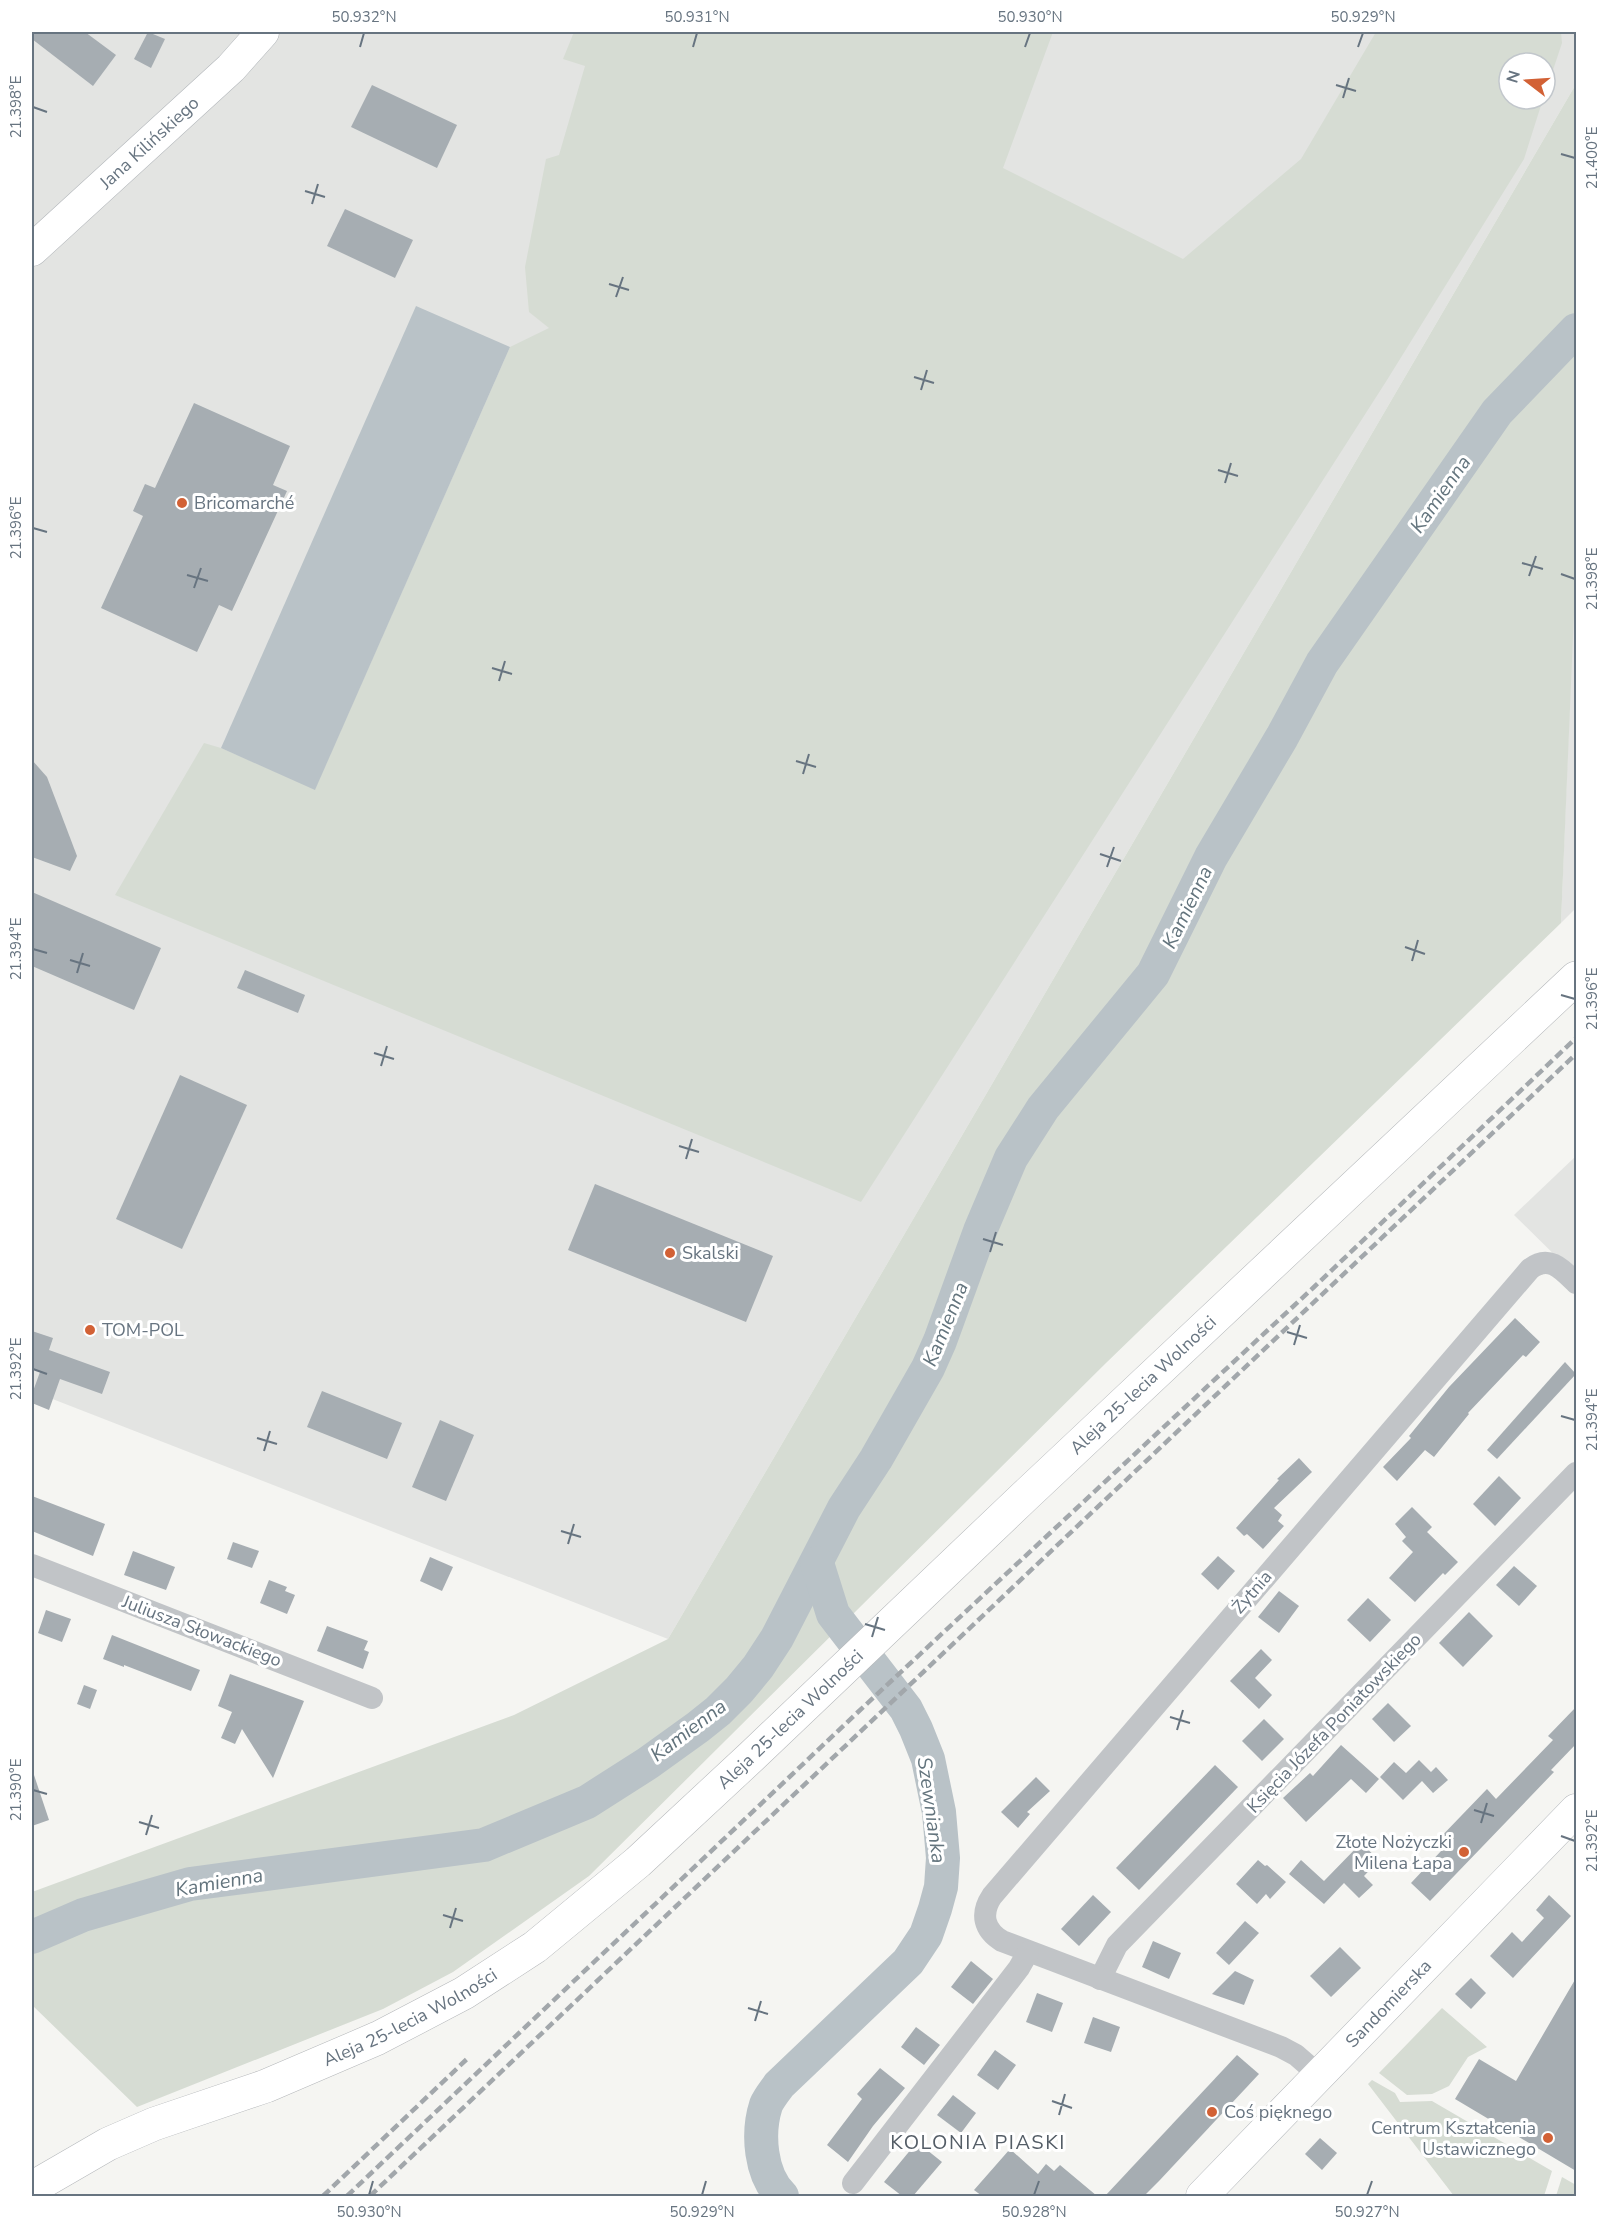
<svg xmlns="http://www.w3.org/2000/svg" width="1608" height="2228" font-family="'Nunito Sans',sans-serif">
	<rect width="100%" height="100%" fill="#f5f5f2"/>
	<!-- built -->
	<g fill="#e3e4e2" fill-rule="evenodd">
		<path d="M 32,32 L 1576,32 L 1576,84 L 668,1639 L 32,1391 ZM 1509,63 L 1545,63 L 1545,99 L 1509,99 Z"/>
		<polygon points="1576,565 1576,908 1561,923 1575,567"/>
		<polygon points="1576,1156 1576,1276 1514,1215"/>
	</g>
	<!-- green -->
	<g fill="#d6dcd3">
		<polygon points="574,32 1053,32 1003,168 1183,259 1301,159 1376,32 1561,32 1562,43 1545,94 1545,63 1509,63 1509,99 1543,99 1524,159 1387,380 861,1202 115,895 204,743 221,748 315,789 510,347 549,328 529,312 525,267 546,159 559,155 585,66 563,59"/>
		<polygon points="1576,84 1576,565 1561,923 1106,1363 589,1876 453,1972 383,2009 137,2107 32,2005 32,1892 514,1715 668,1639"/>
		<polygon points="1442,2008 1487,2047 1468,2057 1449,2086 1432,2094 1407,2095 1379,2073"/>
		<polygon points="1372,2080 1395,2093 1400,2102 1432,2101 1552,2171 1544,2196 1454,2196 1368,2084"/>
		<polygon points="1562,2177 1576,2185 1576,2196 1556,2196"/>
	</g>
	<!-- water -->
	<polygon fill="#b9c2c7" points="416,306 510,347 315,790 221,748"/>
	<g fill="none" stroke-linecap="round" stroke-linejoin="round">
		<!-- river -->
		<g stroke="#b9c2c7" stroke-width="34">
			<polyline points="32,1937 83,1915 190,1884 484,1845 587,1802 648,1763 698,1727 718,1711 739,1690 758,1667 777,1638 844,1508 876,1459 928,1368 940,1341 980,1231 1011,1158 1043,1108 1153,974 1211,857 1282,737 1322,663 1497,412 1576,330"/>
			<path d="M 782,2196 C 760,2175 757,2133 766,2105 C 769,2098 775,2091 779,2085 L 908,1962 L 926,1935 L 935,1909 L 941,1887 L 943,1858 L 939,1812 L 928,1759 L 916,1729 L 906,1709 L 833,1614 L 817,1563"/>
		</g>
	</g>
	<!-- building -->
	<g fill="#a6adb2">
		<polygon points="32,32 85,32 116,55 93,86 32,39"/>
		<polygon points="148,32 165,39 151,68 134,59"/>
		<polygon points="372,85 457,125 437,168 351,127"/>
		<polygon points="345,209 413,240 395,278 327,246"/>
		<polygon points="194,403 290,446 273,485 287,491 232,611 219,605 197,652 101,608 143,516 133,511 145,484 155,488"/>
		<polygon points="32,760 47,777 77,856 70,871 32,857"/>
		<polygon points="32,892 161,948 134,1010 32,966"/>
		<polygon points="245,970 305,995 298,1013 237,988"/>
		<polygon points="180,1075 247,1105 182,1249 116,1219"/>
		<polygon points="595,1184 773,1256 746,1322 568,1250"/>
		<polygon points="1515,1318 1540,1342 1526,1357 1523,1355 1468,1413 1469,1414 1434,1457 1425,1450 1397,1481 1383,1467 1411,1438 1409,1436 1449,1387"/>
		<polygon points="32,1331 53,1338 49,1350 110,1372 102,1394 60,1379 49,1410 32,1403 32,1394 40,1372 32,1368"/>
		<polygon points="1565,1362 1576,1374 1497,1459 1487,1450"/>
		<polygon points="322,1391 402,1423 387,1459 307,1427"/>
		<polygon points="440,1420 474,1435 446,1501 412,1487"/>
		<polygon points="1299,1458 1312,1472 1274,1508 1282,1515 1278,1521 1284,1526 1263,1549 1247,1534 1244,1536 1236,1528 1279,1480 1277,1479"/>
		<polygon points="1499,1476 1521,1498 1495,1526 1473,1504"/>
		<polygon points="32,1496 105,1524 93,1556 32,1531"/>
		<polygon points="1412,1507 1432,1527 1427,1532 1458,1562 1445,1575 1443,1573 1415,1602 1389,1578 1413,1552 1402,1541 1406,1537 1395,1524"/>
		<polygon points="233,1542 259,1551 252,1568 227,1559"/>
		<polygon points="133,1551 175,1567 166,1590 124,1575"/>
		<polygon points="1218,1556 1235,1571 1218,1590 1201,1574"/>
		<polygon points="430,1557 453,1567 442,1591 420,1581"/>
		<polygon points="1514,1566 1537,1586 1519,1606 1496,1585"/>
		<polygon points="269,1580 287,1587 285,1591 295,1595 287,1614 260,1603"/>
		<polygon points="1279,1591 1299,1606 1279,1633 1258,1617"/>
		<polygon points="1368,1598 1391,1620 1370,1642 1347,1620"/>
		<polygon points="46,1610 71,1619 62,1642 38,1633"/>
		<polygon points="1469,1612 1493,1636 1463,1667 1439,1643"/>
		<polygon points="327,1626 368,1641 364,1650 369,1652 363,1669 317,1651"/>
		<polygon points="112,1635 200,1670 191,1691 124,1665 124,1667 103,1659"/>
		<polygon points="1261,1649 1272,1660 1255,1678 1272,1695 1259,1709 1230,1681"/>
		<polygon points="230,1674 304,1701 273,1778 242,1729 235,1744 221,1738 232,1712 218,1706"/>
		<polygon points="84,1685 97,1690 90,1709 77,1704"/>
		<polygon points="1388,1703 1411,1726 1394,1742 1372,1719"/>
		<polygon points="1576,1707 1576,1744 1551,1770 1554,1772 1430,1901 1411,1883 1442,1850 1435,1843 1487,1789 1496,1799 1553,1740 1548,1736"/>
		<polygon points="1264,1719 1284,1739 1262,1761 1242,1741"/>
		<polygon points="1341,1745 1379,1779 1366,1793 1351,1779 1306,1822 1283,1798 1310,1773 1313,1776"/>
		<polygon points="1419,1760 1431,1772 1428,1775 1436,1767 1448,1780 1433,1793 1422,1781 1403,1800 1380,1777 1394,1762 1406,1773"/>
		<polygon points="1215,1765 1238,1787 1139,1890 1116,1868"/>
		<polygon points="34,1775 49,1820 32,1826 32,1776"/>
		<polygon points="1036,1777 1050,1791 1027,1812 1030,1814 1018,1828 1001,1812"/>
		<polygon points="1361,1843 1379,1860 1364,1876 1373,1885 1359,1898 1344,1883 1324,1904 1289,1874 1301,1860 1324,1881"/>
		<polygon points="1258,1860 1265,1866 1267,1865 1286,1882 1270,1899 1266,1894 1257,1904 1236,1884"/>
		<polygon points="1093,1895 1111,1912 1079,1946 1061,1929"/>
		<polygon points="1549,1895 1571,1916 1513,1978 1490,1956 1512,1932 1522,1942 1544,1918 1536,1910"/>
		<polygon points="1245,1921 1259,1933 1229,1965 1216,1953"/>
		<polygon points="1153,1941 1181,1953 1169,1979 1142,1967"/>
		<polygon points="1340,1947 1361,1968 1331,1997 1310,1976"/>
		<polygon points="971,1961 993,1979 973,2004 951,1987"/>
		<polygon points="1235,1971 1254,1980 1244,2005 1212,1994"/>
		<polygon points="1471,1978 1486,1993 1471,2009 1455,1994"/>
		<polygon points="1576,1978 1576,2171 1455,2099 1479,2059 1516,2081"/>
		<polygon points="1037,1993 1063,2003 1052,2032 1026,2022"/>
		<polygon points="1093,2017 1120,2027 1111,2052 1084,2043"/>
		<polygon points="916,2027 940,2045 924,2065 901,2047"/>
		<polygon points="995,2050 1016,2065 998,2090 977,2075"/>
		<polygon points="1237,2055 1259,2074 1159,2181 1144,2196 1105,2196"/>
		<polygon points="880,2068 905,2088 873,2126 848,2162 827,2145 862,2099 857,2094"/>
		<polygon points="953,2095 976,2113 961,2133 937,2115"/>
		<polygon points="1320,2138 1337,2153 1322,2170 1305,2154"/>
		<polygon points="917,2142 942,2162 913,2196 902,2196 884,2182"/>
		<polygon points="1010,2149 1038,2174 1046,2164 1054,2171 1060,2165 1097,2196 982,2196 974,2190"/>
	</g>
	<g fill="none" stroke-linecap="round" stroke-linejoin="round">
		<defs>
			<g id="secondary">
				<path id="s1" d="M 32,250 L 231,68 L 263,32"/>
				<path id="s2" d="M 1202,2196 L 1576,1810"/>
			</g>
			<g id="primary">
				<path id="s3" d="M 32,2188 L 108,2144 L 154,2124 L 266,2086 L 378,2038 L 464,1993 L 535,1947 L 638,1862 L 752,1756 L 1025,1496 L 1576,978"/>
			</g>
		</defs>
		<!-- secondary casing -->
		<use href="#secondary" stroke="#b3b7bb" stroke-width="33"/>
		<!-- primary casing -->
		<use href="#primary" stroke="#b4b7ba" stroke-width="34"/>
		<!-- street -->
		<g stroke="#c1c4c7" stroke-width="22">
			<polyline points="32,1565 372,1698"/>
			<polyline points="1100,1979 1117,1945 1576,1473"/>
			<path d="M 1319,2075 L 1296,2055 L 1281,2047 L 1002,1941 C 984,1930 980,1914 992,1896 L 1530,1269 C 1549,1254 1562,1269 1576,1283"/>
			<polyline points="853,2183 1019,1968 1028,1952"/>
		</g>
		<!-- secondary -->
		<use href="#secondary" stroke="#fff" stroke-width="32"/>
		<!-- primary -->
		<use href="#primary" stroke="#fff" stroke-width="33"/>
		<!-- rail -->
		<g stroke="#a2a7ab" stroke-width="4.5" stroke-dasharray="9 4.5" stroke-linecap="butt">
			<polyline points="323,2196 468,2058"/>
			<polyline points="347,2196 858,1712 1314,1287 1576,1038"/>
			<polyline points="370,2196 1576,1054"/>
		</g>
	</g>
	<!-- ticks -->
	<path fill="none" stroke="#677480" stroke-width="2" d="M 360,47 L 364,33M 693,47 L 697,33M 1025,47 L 1030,33M 1358,47 L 1363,33M 1336,85 L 1356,91M 1343,98 L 1349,78M 33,107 L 47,112M 1561,154 L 1575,158M 305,191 L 325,197M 312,204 L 318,184M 609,284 L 629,290M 616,297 L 623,277M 914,377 L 934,383M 921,390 L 927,370M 1218,470 L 1238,476M 1225,483 L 1231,463M 33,528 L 47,532M 1522,563 L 1543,569M 1561,574 L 1575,579M 187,575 L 208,581M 1529,576 L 1536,556M 194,588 L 201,568M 492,668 L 512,674M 499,681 L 505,661M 796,761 L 816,767M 803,774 L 809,754M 1100,854 L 1121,861M 1107,867 L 1114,847M 1405,947 L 1425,954M 33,949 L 47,953M 70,960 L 90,966M 1412,961 L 1418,940M 77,973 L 83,953M 1561,995 L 1575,999M 374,1053 L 394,1059M 381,1066 L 387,1046M 679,1146 L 699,1152M 686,1159 L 692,1139M 983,1239 L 1003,1245M 990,1252 L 996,1232M 1287,1332 L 1307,1338M 1294,1345 L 1300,1325M 33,1369 L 47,1374M 1561,1416 L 1575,1420M 257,1438 L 277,1444M 264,1451 L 270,1431M 561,1531 L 581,1537M 568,1544 L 574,1524M 865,1624 L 885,1630M 872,1637 L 878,1617M 1170,1717 L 1190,1723M 1177,1730 L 1183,1710M 33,1790 L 47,1794M 1474,1810 L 1494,1816M 139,1822 L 159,1828M 1481,1823 L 1487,1803M 146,1835 L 152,1815M 1561,1836 L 1575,1841M 443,1915 L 463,1921M 450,1928 L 456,1908M 748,2008 L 768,2014M 755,2021 L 761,2001M 1052,2101 L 1072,2108M 1059,2115 L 1065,2094M 369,2195 L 373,2181M 702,2195 L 706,2181M 1034,2195 L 1039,2181M 1367,2195 L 1372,2181"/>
	<!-- markers -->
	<g fill="#d26135" stroke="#fff" stroke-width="2">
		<circle cx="182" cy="503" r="6"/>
		<circle cx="670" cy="1253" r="6"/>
		<circle cx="90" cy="1330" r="6"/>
		<circle cx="1464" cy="1852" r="6"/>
		<circle cx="1212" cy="2112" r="6"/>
		<circle cx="1548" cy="2138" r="6"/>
	</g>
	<g text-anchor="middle" stroke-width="6" stroke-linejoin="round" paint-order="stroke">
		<!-- street labels -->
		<g font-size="18" fill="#677480" stroke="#fff">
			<text dy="6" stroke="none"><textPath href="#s1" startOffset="159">Jana Kilińskiego</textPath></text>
			<text dy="6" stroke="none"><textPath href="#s3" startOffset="1388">Aleja 25-lecia Wolności</textPath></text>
			<text transform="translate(1252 1592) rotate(-49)" y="6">Żytnia</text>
			<text transform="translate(202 1631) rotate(21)" y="6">Juliusza Słowackiego</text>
			<text dy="6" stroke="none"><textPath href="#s3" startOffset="902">Aleja 25-lecia Wolności</textPath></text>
			<text transform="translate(1334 1723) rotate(-46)" y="6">Księcia Józefa Poniatowskiego</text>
			<text dy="6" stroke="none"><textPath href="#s2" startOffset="268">Sandomierska</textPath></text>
			<text dy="6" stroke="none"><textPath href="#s3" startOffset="416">Aleja 25-lecia Wolności</textPath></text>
		</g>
		<!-- poi labels -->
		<g font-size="18" fill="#677480" stroke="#fff" text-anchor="start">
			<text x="194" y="509">Bricomarché</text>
			<text x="682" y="1259">Skalski</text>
			<text x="102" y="1336">TOM-POL</text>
			<text x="1452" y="1848" text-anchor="end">Złote Nożyczki<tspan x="1452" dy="21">Milena Łapa</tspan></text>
			<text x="1224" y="2118">Coś pięknego</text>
			<text x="1536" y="2134" text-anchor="end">Centrum Kształcenia<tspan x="1536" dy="21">Ustawicznego</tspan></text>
		</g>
		<!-- water labels -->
		<g font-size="20" font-style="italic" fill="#63747d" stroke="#fff">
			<text transform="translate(1440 494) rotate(-55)" y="7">Kamienna</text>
			<text transform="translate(1187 907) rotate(-64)" y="7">Kamienna</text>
			<text transform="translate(945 1324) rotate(-68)" y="7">Kamienna</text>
			<text transform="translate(688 1730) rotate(-37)" y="7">Kamienna</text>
			<text transform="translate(932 1810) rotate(82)" y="7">Szewnianka</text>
			<text transform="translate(219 1882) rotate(-10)" y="7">Kamienna</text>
		</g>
		<!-- neighbourhood labels -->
		<g font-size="20" letter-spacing="1.5" fill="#545d66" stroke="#fff">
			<text x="978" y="2149">KOLONIA PIASKI</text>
		</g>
	</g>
	<!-- border -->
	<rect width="1608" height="2228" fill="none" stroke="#ffffff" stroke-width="66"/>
	<!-- north arrow -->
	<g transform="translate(1527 81) rotate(287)"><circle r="28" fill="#ffffff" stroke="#c2c7cc" stroke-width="1.5"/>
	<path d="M0-4.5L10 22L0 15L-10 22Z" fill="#d26135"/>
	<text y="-9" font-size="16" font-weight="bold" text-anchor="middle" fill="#677480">N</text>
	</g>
	<rect x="33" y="33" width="1542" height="2162" fill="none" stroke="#677480" stroke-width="2"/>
	<g font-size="15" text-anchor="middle" fill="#677480">
		<text x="364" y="22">50.932°N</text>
		<text x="697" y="22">50.931°N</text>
		<text x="1030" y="22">50.930°N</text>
		<text x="1363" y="22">50.929°N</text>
		<text transform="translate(16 107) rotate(-90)" y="5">21.398°E</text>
		<text transform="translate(1592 158) rotate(-90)" y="5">21.400°E</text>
		<text transform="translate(16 528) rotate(-90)" y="5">21.396°E</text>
		<text transform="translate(1592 579) rotate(-90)" y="5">21.398°E</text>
		<text transform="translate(16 949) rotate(-90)" y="5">21.394°E</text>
		<text transform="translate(1592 999) rotate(-90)" y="5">21.396°E</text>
		<text transform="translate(16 1369) rotate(-90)" y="5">21.392°E</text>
		<text transform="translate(1592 1420) rotate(-90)" y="5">21.394°E</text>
		<text transform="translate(16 1790) rotate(-90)" y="5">21.390°E</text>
		<text transform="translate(1592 1841) rotate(-90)" y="5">21.392°E</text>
		<text x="369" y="2217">50.930°N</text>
		<text x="702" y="2217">50.929°N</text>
		<text x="1034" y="2217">50.928°N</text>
		<text x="1367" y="2217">50.927°N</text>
	</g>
</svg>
